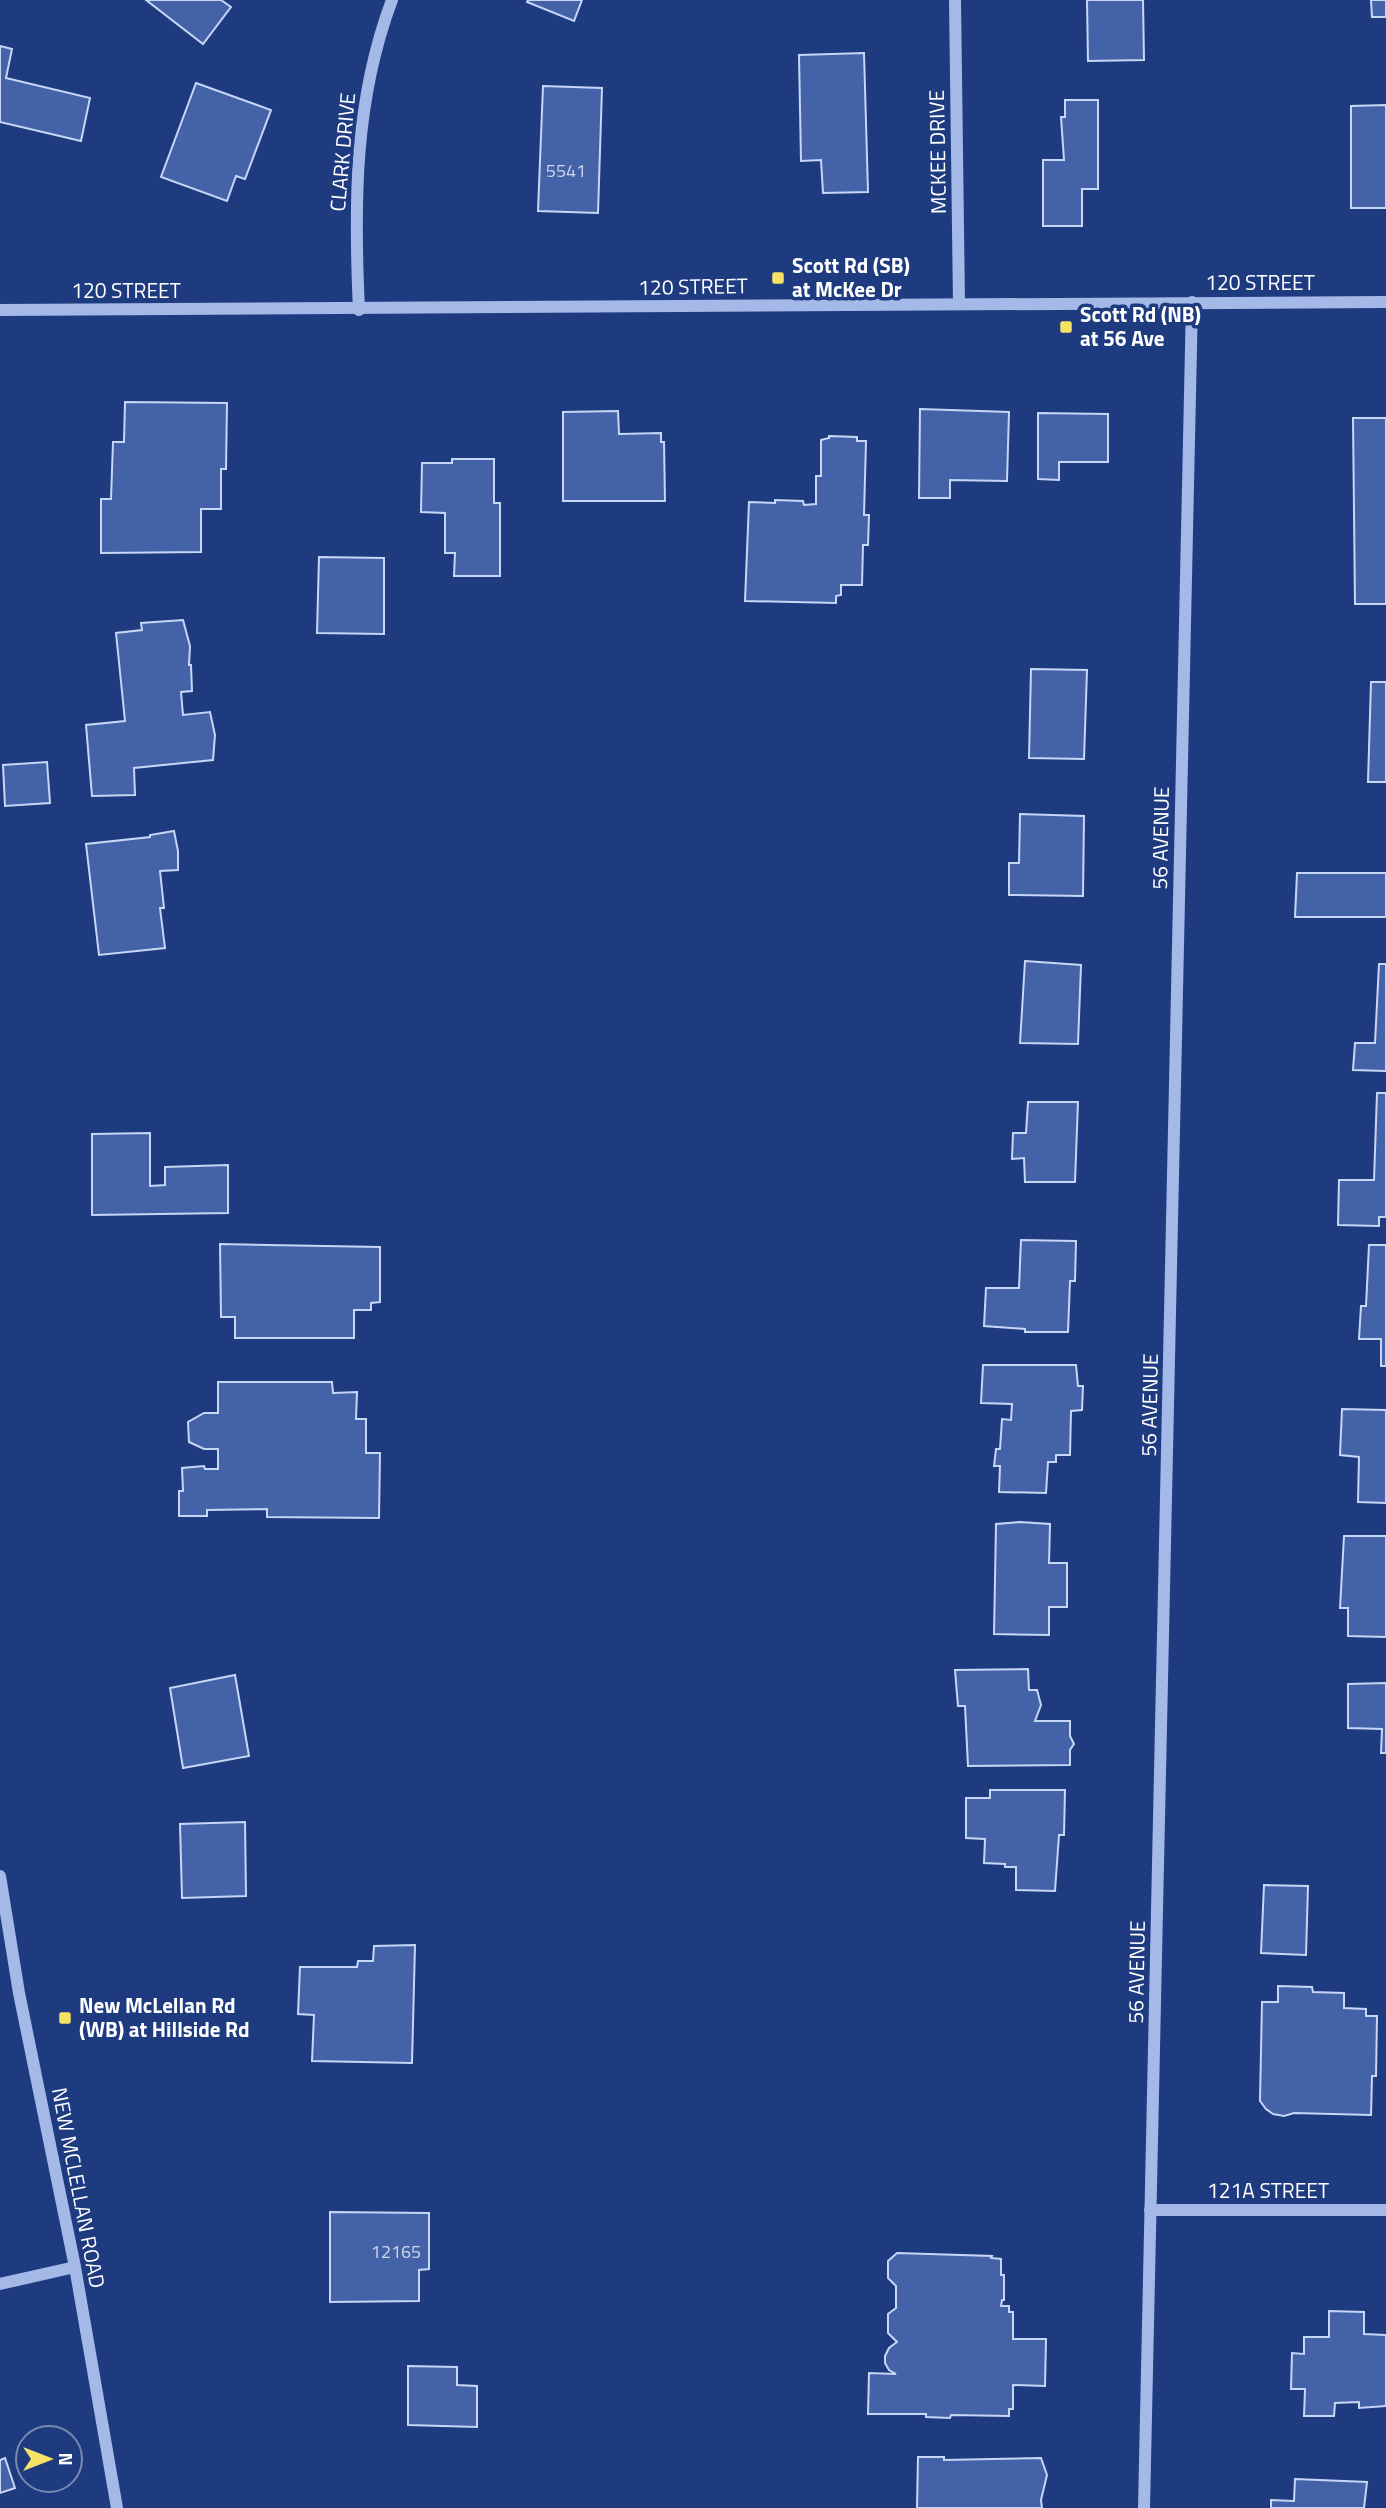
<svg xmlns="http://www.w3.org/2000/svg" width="1386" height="2508" font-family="'Titillium Web',sans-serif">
	<rect width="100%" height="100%" fill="#1f3b80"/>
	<!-- building -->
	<g fill="#4362a8" stroke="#c8d6f6" stroke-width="2">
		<polygon points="146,0 221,0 231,7 203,44"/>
		<polygon points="528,0 582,0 574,21 527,2"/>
		<polygon points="1087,0 1143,0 1144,60 1088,61"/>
		<polygon points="1371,0 1386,0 1386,17 1372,17"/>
		<polygon points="0,46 12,49 6,78 90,98 81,141 0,122"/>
		<polygon points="864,53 868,192 823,193 821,160 801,161 799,55"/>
		<polygon points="196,83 271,110 245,179 236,176 227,201 161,177"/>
		<polygon points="543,86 602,88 598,213 538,211"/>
		<polygon points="1065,100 1098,100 1098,189 1082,189 1082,226 1043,226 1043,160 1064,160 1061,117 1065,117"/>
		<polygon points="1386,105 1386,208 1351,208 1351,106"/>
		<polygon points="125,402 227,403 226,469 221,469 221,509 201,509 201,552 101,553 101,499 111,499 113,442 124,442"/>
		<polygon points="920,409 1009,412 1007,481 950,480 950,498 919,498"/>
		<polygon points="618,411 619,434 661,433 661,442 664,442 665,501 563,501 563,412"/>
		<polygon points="1038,413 1108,414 1108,462 1059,462 1059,480 1038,479"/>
		<polygon points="1353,418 1386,418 1386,604 1355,604"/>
		<polygon points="829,436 857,437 857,441 866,441 864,515 869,515 868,545 863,545 862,585 841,585 841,595 836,596 836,603 745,601 749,502 775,503 775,500 803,501 804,505 816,504 816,476 821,476 821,440 829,438"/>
		<polygon points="452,459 494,459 494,503 500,503 500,576 454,576 455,553 445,553 445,513 421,512 422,463 452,463"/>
		<polygon points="319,557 384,558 384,634 317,633"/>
		<polygon points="183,620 190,646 189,665 191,665 192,691 181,692 183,715 210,712 215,735 213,760 134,768 135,795 92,796 86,725 125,721 116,633 142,630 141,623"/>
		<polygon points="1031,669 1087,670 1084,759 1029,758"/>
		<polygon points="1371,682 1386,682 1386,782 1368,782"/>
		<polygon points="47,762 50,803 5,806 3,765"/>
		<polygon points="1020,814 1084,816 1083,896 1009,895 1009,863 1019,863"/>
		<polygon points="174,831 178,851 178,870 160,871 164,908 160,908 165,948 99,955 86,844 150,837 150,835"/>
		<polygon points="1297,873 1386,873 1386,917 1295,917"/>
		<polygon points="1025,961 1081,965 1078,1044 1020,1043"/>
		<polygon points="1379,964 1386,964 1386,1071 1353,1070 1355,1043 1375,1043"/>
		<polygon points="1377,1093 1386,1093 1386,1217 1379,1217 1379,1226 1338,1225 1339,1180 1374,1180"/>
		<polygon points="1028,1102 1078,1102 1075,1182 1025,1182 1024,1158 1012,1159 1013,1133 1026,1133"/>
		<polygon points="150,1133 150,1186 165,1185 165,1167 228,1165 228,1213 92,1215 92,1134"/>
		<polygon points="1021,1240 1076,1241 1075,1281 1070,1281 1068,1332 1025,1332 1025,1329 984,1326 986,1288 1019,1288"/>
		<polygon points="220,1244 380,1247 380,1302 371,1303 371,1310 354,1310 354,1338 235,1338 235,1317 221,1317"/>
		<polygon points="1369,1245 1386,1245 1386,1366 1381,1366 1381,1339 1359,1339 1361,1306 1366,1306"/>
		<polygon points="983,1365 1076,1365 1078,1386 1083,1386 1082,1410 1071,1411 1070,1455 1056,1455 1056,1462 1048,1462 1046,1493 999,1492 1000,1466 994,1466 996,1449 1000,1449 1002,1419 1011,1420 1012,1404 981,1403"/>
		<polygon points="218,1382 332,1382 333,1393 357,1392 356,1419 366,1419 366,1453 380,1453 379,1518 267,1517 267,1509 207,1510 207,1516 179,1516 179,1491 183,1491 182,1468 204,1466 205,1469 218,1469 218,1449 204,1449 189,1442 188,1422 204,1413 218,1413"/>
		<polygon points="1342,1409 1386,1410 1386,1503 1358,1502 1359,1457 1340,1455"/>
		<polygon points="1020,1522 1050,1524 1049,1563 1067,1563 1067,1607 1049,1607 1049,1635 994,1634 996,1524"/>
		<polygon points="1344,1536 1386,1536 1386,1637 1348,1636 1348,1608 1340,1608"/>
		<polygon points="1028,1669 1029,1690 1037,1690 1041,1705 1035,1721 1070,1721 1070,1736 1074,1744 1070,1750 1070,1765 968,1766 965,1706 958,1706 955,1670"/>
		<polygon points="235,1675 249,1756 183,1768 170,1688"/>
		<polygon points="1386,1683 1386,1753 1381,1753 1382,1729 1348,1728 1348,1684"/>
		<polygon points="990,1790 1065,1790 1064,1835 1059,1835 1055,1891 1016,1890 1016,1867 1005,1867 1005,1864 984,1863 985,1839 966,1838 966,1798 990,1798"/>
		<polygon points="245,1822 246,1896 182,1898 180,1824"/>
		<polygon points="1264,1885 1308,1886 1306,1955 1261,1953"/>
		<polygon points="415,1945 412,2063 312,2061 314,2015 298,2014 300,1967 357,1967 358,1961 373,1961 374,1946"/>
		<polygon points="1278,1986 1312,1987 1313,1992 1344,1993 1344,2008 1366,2009 1366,2016 1377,2016 1376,2076 1372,2076 1371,2115 1294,2113 1284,2116 1273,2114 1266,2109 1260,2101 1262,2002 1278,2002"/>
		<polygon points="330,2212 429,2213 429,2269 419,2270 419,2301 330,2302"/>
		<polygon points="897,2253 992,2256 991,2258 1001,2259 1001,2275 1004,2275 1004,2300 1002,2300 1001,2306 1009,2306 1009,2312 1013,2312 1013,2339 1046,2339 1045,2386 1013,2385 1013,2409 1009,2409 1009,2416 951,2415 950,2418 926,2417 926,2414 868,2414 869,2373 896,2374 889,2370 885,2363 885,2356 889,2348 897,2342 888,2333 888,2314 896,2308 896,2286 888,2278 888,2261"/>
		<polygon points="1329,2311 1364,2312 1364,2334 1386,2335 1386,2406 1359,2408 1359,2402 1335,2403 1334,2416 1304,2416 1305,2389 1291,2389 1292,2353 1304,2354 1304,2337 1329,2337"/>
		<polygon points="408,2366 457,2367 457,2385 477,2386 477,2427 408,2425"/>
		<polygon points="918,2457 944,2457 944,2460 1041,2458 1047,2475 1041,2500 1042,2508 917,2508"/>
		<polygon points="5,2458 15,2488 0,2493 0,2460"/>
		<polygon points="1295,2479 1367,2482 1364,2508 1271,2508 1271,2500 1294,2501"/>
	</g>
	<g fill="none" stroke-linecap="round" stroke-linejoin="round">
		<!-- minor -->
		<g stroke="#a4b9e8" stroke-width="12">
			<polyline points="955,0 959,304"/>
			<polyline points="0,310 1386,302"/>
			<path d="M 359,310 C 354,204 354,101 392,0"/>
			<polyline points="0,1876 19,1993 75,2267 117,2508"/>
			<polyline points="1150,2210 1386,2210"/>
			<polyline points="0,2284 75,2267"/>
			<polyline points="1144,2508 1192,302"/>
		</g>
	</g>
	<!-- markers -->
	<g fill="#f6e264" stroke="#1f3b80" stroke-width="2.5">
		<rect x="771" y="271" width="14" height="14" rx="3.5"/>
		<rect x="1059" y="320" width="14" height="14" rx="3.5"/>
		<rect x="58" y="2011" width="14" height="14" rx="3.5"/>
	</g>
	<g text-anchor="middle" stroke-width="7" stroke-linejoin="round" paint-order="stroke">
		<!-- number labels -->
		<g font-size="18" fill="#d0d8e9">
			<text x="566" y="177">5541</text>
			<text x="396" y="2258">12165</text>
		</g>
		<!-- street labels -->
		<g font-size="21" fill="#fff" stroke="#1f3b80">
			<text transform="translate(343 152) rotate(-85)" y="7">CLARK DRIVE</text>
			<text transform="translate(938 152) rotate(-91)" y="7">MCKEE DRIVE</text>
			<text x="1260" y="290">120 STREET</text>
			<text transform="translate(693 287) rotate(-1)" y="7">120 STREET</text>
			<text x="126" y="298">120 STREET</text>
			<text transform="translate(1161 838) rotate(-89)" y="7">56 AVENUE</text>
			<text transform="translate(1150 1405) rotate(-89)" y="7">56 AVENUE</text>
			<text transform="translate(1137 1972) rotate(-89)" y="7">56 AVENUE</text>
			<text transform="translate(78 2188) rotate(79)" y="7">NEW MCLELLAN ROAD</text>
			<text x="1268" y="2198">121A STREET</text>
		</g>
		<!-- poi labels -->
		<g font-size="21" font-weight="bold" fill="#fff" stroke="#1f3b80" text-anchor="start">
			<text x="792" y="273">Scott Rd (SB)<tspan x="792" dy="24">at McKee Dr</tspan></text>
			<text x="1080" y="322">Scott Rd (NB)<tspan x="1080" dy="24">at 56 Ave</tspan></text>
			<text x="79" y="2013">New McLellan Rd<tspan x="79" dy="24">(WB) at Hillside Rd</tspan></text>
		</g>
	</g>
	<!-- north arrow -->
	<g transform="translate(49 2459) rotate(90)"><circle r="33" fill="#1f3b80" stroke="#7989b3" stroke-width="2"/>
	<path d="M0-5L12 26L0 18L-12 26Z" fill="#f6e264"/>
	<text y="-10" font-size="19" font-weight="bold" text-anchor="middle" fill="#ffffff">N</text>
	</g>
</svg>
